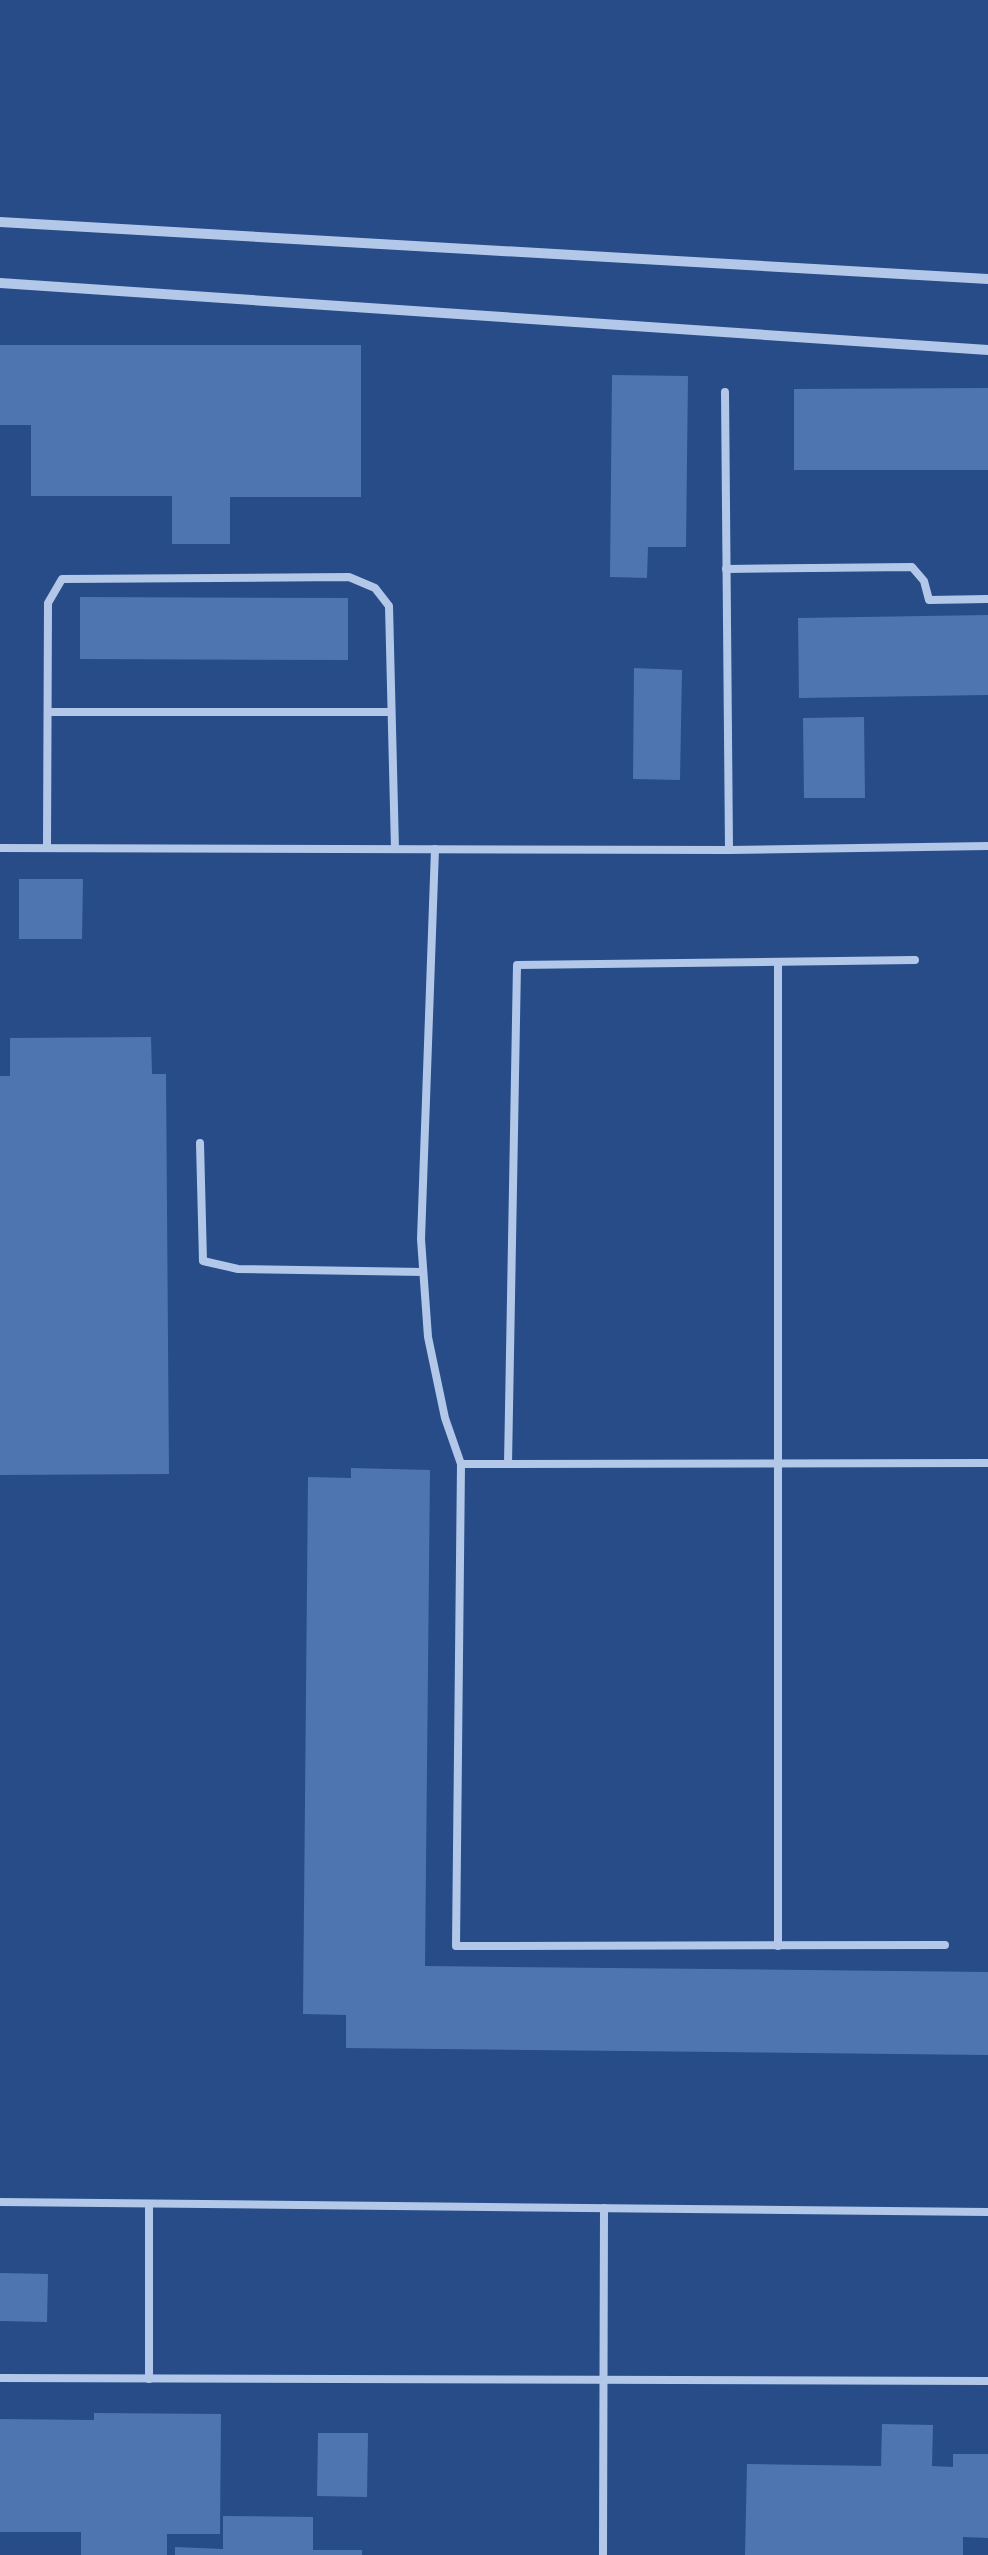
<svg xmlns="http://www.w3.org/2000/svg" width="988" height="2555" font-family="'Space Grotesk',sans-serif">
	<rect width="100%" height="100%" fill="#274c88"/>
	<!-- building -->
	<g fill="#4f75b0">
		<polygon points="0,345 361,345 361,497 230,497 230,544 172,544 172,496 31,496 31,425 0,425"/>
		<polygon points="612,375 688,376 686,547 648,547 647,578 610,577"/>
		<polygon points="988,388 988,470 794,470 794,389"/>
		<polygon points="80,597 348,598 348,660 80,659"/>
		<polygon points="988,615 988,695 799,698 798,618"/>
		<polygon points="634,668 682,670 680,780 633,779"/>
		<polygon points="864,717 865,798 804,798 803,718"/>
		<polygon points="19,879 83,879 82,939 19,939"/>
		<polygon points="151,1037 152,1074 166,1074 169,1474 0,1475 0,1076 10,1076 10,1038"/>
		<polygon points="351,1468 430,1470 425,1966 988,1972 988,2055 346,2048 346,2015 303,2014 308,1477 351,1478"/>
		<polygon points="0,2273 48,2274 47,2322 0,2321"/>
		<polygon points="94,2413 221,2414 220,2534 167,2534 167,2555 81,2555 81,2532 0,2532 0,2419 94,2420"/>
		<polygon points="882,2424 933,2425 932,2466 953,2467 953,2454 988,2454 988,2538 963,2537 963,2555 745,2555 747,2464 881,2466"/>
		<polygon points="318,2433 368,2433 367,2497 317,2496"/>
		<polygon points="223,2516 313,2517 313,2550 362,2550 362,2555 175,2555 175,2547 223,2549"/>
	</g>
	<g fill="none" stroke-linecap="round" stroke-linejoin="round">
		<!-- lane -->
		<g stroke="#b3c8e9" stroke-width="8">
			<polyline points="725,392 729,850"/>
			<polyline points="726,569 912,567 924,581 929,600 988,599"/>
			<polyline points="48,712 391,712"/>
			<polyline points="0,848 729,850 988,846"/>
			<polyline points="47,848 48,603 62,579 349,577 375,588 389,606 395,849"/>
			<polyline points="435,849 421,1239 428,1337 445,1418 461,1464 456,1946 945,1945"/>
			<polyline points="778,962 778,1946"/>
			<polyline points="200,1143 203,1261 238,1269 423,1272"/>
			<polyline points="461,1464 988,1463"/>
			<polyline points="508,1464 517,965 915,960"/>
			<polyline points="0,2202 988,2212"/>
			<polyline points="149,2204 149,2379"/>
			<polyline points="0,2378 988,2381"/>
			<polyline points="603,2555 604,2208"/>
		</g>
		<!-- street -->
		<g stroke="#b3c8e9" stroke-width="10">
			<polyline points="0,222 988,279"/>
			<polyline points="0,283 988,350"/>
		</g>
	</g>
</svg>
